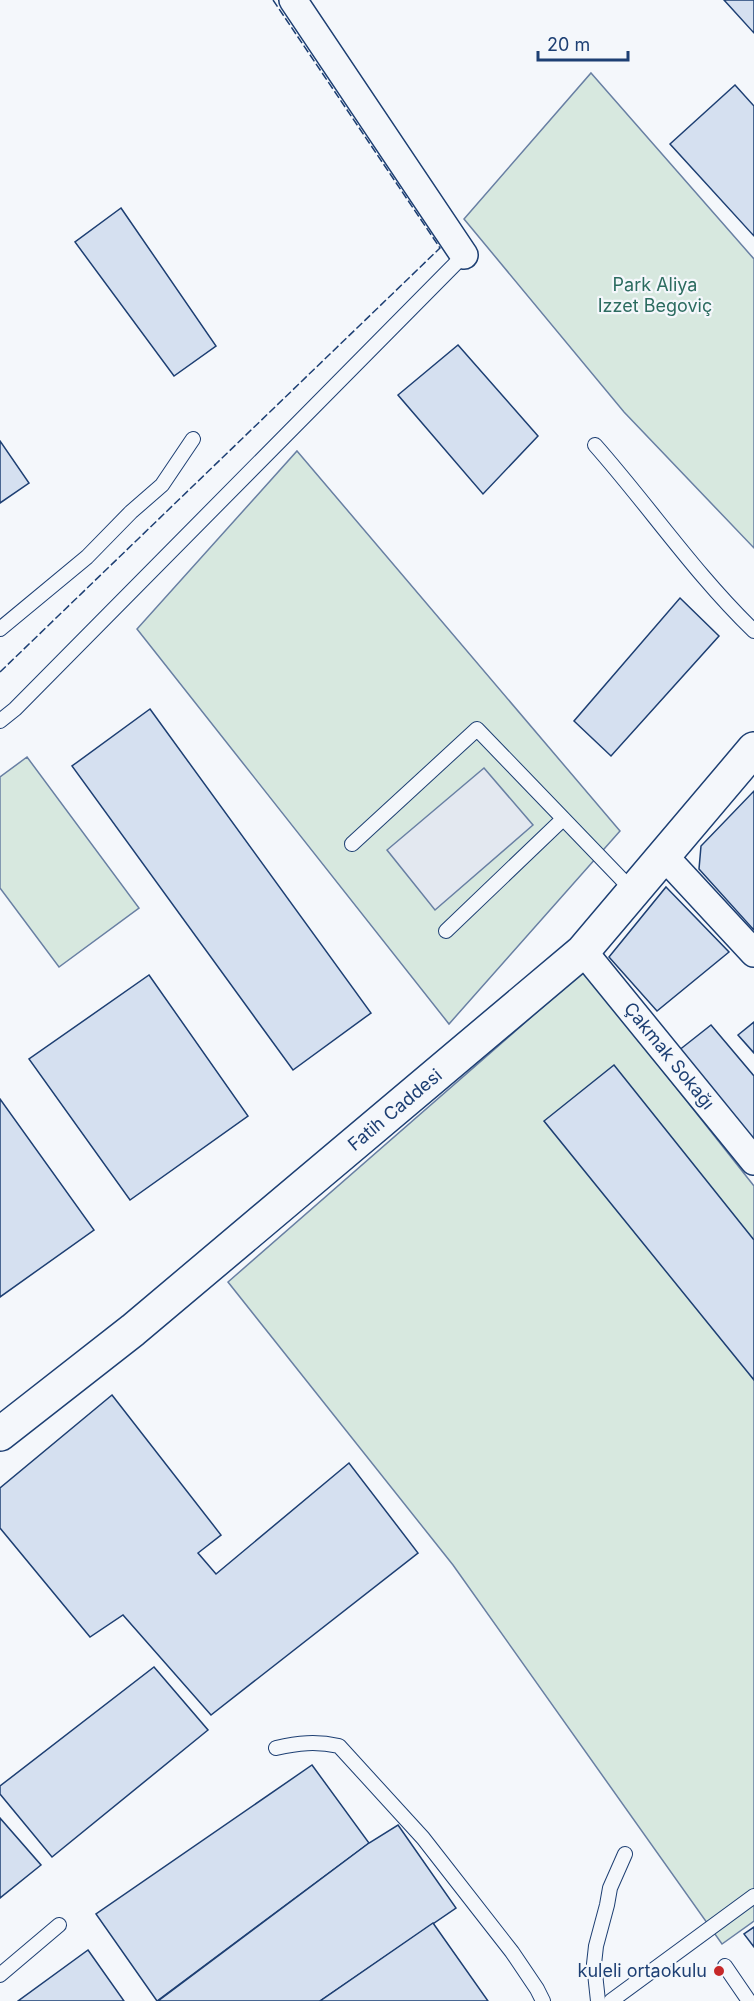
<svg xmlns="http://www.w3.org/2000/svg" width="754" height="2001" font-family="Inter,sans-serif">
	<rect width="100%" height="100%" fill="#f4f7fb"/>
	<!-- green -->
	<g fill="#d7e8df" stroke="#687fa3" stroke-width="1.5">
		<polygon points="591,73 754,259 754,548 624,412 464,219"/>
		<polygon points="297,451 620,831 449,1024 137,629"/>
		<polygon points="27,757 139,908 59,967 0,888 0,777"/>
		<polygon points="584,971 754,1186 754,1921 722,1944 453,1565 228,1282"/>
	</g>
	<!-- parking -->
	<polygon fill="#e3e8f0" stroke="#687fa3" stroke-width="1.5" points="484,768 533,825 435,910 387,850"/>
	<!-- building -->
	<g fill="#d5e0f0" stroke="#1d3f73" stroke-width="1.5">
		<polygon points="724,0 754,0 754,33"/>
		<polygon points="735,85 754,106 754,236 670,144"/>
		<polygon points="121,208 216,346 174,376 75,242"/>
		<polygon points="458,345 538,436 483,494 398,395"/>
		<polygon points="0,441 29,483 0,503"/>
		<polygon points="680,598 719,636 611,756 574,721"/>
		<polygon points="150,709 371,1013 293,1070 72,766"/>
		<polygon points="754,791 754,930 699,869 701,846"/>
		<polygon points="666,887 729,952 657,1011 609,957"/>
		<polygon points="149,975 248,1116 130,1200 29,1059"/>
		<polygon points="754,1022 754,1053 738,1035"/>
		<polygon points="711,1025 754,1076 754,1143 678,1051"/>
		<polygon points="614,1065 754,1240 754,1380 544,1121"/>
		<polygon points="0,1099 94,1230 0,1297"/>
		<polygon points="112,1395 221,1535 198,1553 216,1574 349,1463 418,1553 211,1715 123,1615 90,1637 0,1528 0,1488"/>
		<polygon points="154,1667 208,1730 52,1857 0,1794 0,1786"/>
		<polygon points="312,1765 369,1843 157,2001 96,1914"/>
		<polygon points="0,1818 41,1865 0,1898"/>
		<polygon points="398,1825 456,1908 320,2001 158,2001 369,1843"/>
		<polygon points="433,1923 488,2001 320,2001"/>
		<polygon points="754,1927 754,1947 744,1934"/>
		<polygon points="88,1950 124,2001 18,2001"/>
	</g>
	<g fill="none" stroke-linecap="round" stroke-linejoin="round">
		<defs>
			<g id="lane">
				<path d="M 595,445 C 649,506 695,574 754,631"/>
				<polyline points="0,629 87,557 131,512 162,485 193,439"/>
				<polyline points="0,721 15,709 464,255"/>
				<polyline points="352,844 477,729 634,892"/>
				<polyline points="446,931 563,819"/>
				<path d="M 276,1748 C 298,1743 316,1741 339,1746 L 423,1838 L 512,1952 L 537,1989 L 543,2001"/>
				<polyline points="725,1966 749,2001"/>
				<polyline points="0,1975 59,1925"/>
				<polyline points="598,2001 594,1964 596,1946 607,1905 610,1888 625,1854"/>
				<polyline points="611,2001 754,1896"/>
			</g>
			<g id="street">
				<polyline points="293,0 464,255"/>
				<polyline points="664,856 754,953"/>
				<polyline points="583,951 754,1161"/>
			</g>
			<polyline id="secondary" points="0,1434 133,1330 583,951 754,749"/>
		</defs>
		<!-- lane casing -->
		<use href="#lane" stroke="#1d3f73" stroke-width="16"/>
		<!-- street casing -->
		<use href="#street" stroke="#1d3f73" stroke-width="30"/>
		<!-- secondary casing -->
		<use href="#secondary" stroke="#1d3f73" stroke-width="36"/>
		<!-- lane -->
		<use href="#lane" stroke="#f4f7fb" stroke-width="14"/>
		<!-- street -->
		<use href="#street" stroke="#f4f7fb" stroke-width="27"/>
		<!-- secondary -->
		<use href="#secondary" stroke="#f4f7fb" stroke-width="33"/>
		<!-- fence -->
		<polyline stroke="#1d3f73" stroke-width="1.5" stroke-dasharray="8 3" stroke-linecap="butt" points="0,672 440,248 273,0"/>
	</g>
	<!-- markers -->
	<circle fill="#c62828" stroke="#f4f7fb" stroke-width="2" cx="719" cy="1971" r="6"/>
	<g text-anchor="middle" stroke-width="4.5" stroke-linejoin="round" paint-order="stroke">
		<!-- park labels -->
		<g font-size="18" fill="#2c6c60" stroke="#f4f7fb">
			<text x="655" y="291">Park Aliya<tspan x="655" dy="21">Izzet Begoviç</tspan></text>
		</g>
		<!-- street labels -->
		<g font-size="18" fill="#1d3f73" stroke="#f4f7fb">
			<text transform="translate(669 1056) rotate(51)" y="6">Çakmak Sokağı</text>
			<text transform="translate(395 1110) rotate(-40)" y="6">Fatih Caddesi</text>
		</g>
		<!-- poi labels -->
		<g font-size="18" fill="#1d3f73" stroke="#f4f7fb" text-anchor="end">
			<text x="707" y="1977">kuleli ortaokulu</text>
		</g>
	</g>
	<!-- scale -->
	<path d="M538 51v9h90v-9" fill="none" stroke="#1d3f73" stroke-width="3"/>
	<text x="547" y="51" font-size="18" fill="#1d3f73" stroke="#f4f7fb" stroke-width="4.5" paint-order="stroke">20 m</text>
</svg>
